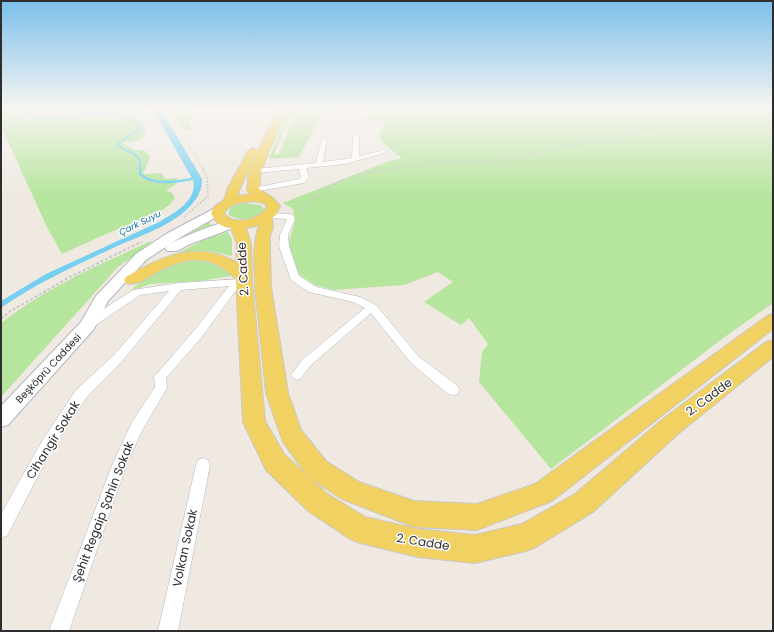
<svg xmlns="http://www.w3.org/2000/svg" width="774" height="632" font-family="Poppins,sans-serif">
	<rect width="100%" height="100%" fill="#efe9e1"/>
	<!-- green -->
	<g fill="#b6e59e">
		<path d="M 1,108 L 140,108 L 136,112 L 139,114 L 129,117 C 136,118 143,123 146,130 C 141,145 133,140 122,143 L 134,150 L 144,150 L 150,157 L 143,174 L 161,173 L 165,179 L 178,178 L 175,185 L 166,190 L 172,193 L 175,198 C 165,214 133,222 116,230 C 98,237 80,246 62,254 L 46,225 L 1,126 Z"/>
		<polygon points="169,108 190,108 185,115 191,118 191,130 185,131"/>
		<polygon points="289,108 293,108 274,154 279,154 297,108 773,108 773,303 726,336 551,469 479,382 482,352 488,344 469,318 461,325 424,302 453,282 438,272 404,285 333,290 315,285 304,278 294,270 289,241 295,221 293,209 283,203 389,161 402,158 388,147 382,141 379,135 386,121 364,121 366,115 381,113 372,111 337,108 345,110 342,115 322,114 299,157 269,159"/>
		<path d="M 245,203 L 261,205 L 264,210 C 258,220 239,222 229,215 L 229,210 L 235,205 Z"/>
		<polygon points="208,221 214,227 171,245 152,257 127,278 154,252"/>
		<polygon points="228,232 232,239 232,256 209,251 176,254 207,238"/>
		<path d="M 151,241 L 151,243 L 118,267 L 1,397 L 1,323 C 47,287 99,265 151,241 Z"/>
		<polygon points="203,258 231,271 231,276 200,281 151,284 142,287 128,293 149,274 167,264"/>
	</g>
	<!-- water -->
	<path fill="#75cff0" d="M 152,108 L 160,108 L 202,179 C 202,189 199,196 192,204 C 173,226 139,236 113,248 C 75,266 36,283 1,308 L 1,301 L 46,274 L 159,222 C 174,213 198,201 193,180 Z"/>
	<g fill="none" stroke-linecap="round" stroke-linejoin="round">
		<!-- stream-far1 -->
		<path stroke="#75cff0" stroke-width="2" d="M 23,108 L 20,111 C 25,113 29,116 34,117 C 70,123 105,103 138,122 L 139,128 L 134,133 L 117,144 C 125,153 143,152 140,168"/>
		<!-- stream -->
		<path stroke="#75cff0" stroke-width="2.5" d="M 140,167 L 140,174 C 153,187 181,181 197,178"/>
		<defs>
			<g id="street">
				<polygon points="356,134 359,136 359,156 384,150 387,152 345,164 306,168 309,177 304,183 253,192 249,190 253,188 299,179 301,177 299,169 255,173 251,171 255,169 316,163 322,138 327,139 323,162 352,158 353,136"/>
				<polygon points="269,213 290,214 293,215 295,219 288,235 289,246 299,276 316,287 360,297 376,305 419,357 458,386 459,390 458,394 453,395 448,394 411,363 371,313 310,366 301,378 297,380 293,378 291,375 302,360 365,308 353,302 309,292 291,280 279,246 280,235 287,219 266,218 265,216 266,214"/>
				<polygon points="241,279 246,282 245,284 240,285 201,338 166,378 167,388 143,429 127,463 69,631 49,631 113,463 132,422 155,387 154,377 193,332 229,286 181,290 123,360 86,398 52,449 7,536 1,538 1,514 42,441 76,390 115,354 169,291 140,295 93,327 85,327 83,324 85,321 133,290 179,283"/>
				<polygon points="203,458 208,460 210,465 178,631 158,631 196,465 198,460"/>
			</g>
			<path id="secondary" d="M 219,206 L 223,207 L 225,210 L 223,213 L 169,244 C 181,238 225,219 236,221 L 238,224 L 236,227 L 190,244 L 177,251 L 167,251 L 165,248 L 167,246 L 146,260 L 108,301 L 94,329 L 8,425 L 1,427 L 1,406 L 81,322 L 96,296 L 136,254 L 166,234 Z"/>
			<path id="primary" d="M 278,108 L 287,108 L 261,171 L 259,189 L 273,198 L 280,206 L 276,215 L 272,218 L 273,227 L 270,236 L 270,253 L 271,287 L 288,393 L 301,430 L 326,461 L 359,482 L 414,501 L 477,504 L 535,484 L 767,316 L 773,314 L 773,329 L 552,501 L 477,530 L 414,527 L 342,499 L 308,477 L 283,442 L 266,393 L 255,287 L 254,253 L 256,236 L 259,225 L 246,228 L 251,244 L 252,281 L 265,421 L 284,454 L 326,493 L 365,517 L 418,529 L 475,535 L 522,524 L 575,494 L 663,419 L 766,342 L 773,340 L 773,357 L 679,433 L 593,512 L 536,547 L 526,551 L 475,563 L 418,557 L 360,543 L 350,539 L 308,511 L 266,470 L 243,422 L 236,279 C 208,251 183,258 152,275 C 143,280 137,286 126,283 L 124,280 L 126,277 C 162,256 197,240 236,262 L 237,244 L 231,228 C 221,227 215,222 211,213 L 215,206 L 224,200 L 228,188 L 248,151 L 253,148 L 258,151 L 240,188 L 238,196 L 250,194 L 247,190 L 249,171 ZM 254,201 L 264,203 L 267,206 C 262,219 232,227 224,213 C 229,203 245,202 254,201 Z"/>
		</defs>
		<!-- street casing -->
		<use href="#street" stroke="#b4b7c1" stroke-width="1"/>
		<!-- secondary casing -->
		<use href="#secondary" stroke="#b4b7c1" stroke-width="2"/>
		<!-- primary casing -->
		<use href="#primary" stroke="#c9c9c9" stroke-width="2"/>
		<!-- path-far2 -->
		<g stroke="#c9c9c9" stroke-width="1" stroke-dasharray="1.5 1" stroke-linecap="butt">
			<polyline points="164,108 193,151 202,168"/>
			<polyline points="397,168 432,162 490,162 635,133 691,119 720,108"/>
		</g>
		<!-- path-far1 -->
		<g stroke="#c9c9c9" stroke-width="1.5" stroke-dasharray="2 1.5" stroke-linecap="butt">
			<path d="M 298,214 C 308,204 324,188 336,183 C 357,173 380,171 403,167"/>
			<polyline points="184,217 208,196 207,177 202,167"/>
			<polyline points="137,244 142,242"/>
		</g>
		<!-- path -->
		<polyline stroke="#c9c9c9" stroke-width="2" stroke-dasharray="3 2" stroke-linecap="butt" points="1,319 9,312 68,278 139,243"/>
		<!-- street -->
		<use href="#street" fill="#fff" fill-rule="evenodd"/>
		<!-- secondary -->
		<use href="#secondary" fill="#fff" fill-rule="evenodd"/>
		<!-- primary -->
		<use href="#primary" fill="#f2d163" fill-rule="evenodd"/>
	</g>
	<!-- sky -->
	<linearGradient id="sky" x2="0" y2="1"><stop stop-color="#7abfeb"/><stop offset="0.55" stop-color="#f8f5f2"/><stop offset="1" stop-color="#f8f5f2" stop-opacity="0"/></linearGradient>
	<rect width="774" height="197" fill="url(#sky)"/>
	<g text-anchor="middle" stroke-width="3" stroke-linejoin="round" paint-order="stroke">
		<!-- far-water labels -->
		<g font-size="9" font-style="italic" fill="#0d6fa3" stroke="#fff">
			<text transform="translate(140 223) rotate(-26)" y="3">Çark Suyu</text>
		</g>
		<!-- street labels -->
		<g font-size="10" fill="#2e2e2e" stroke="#fff">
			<text transform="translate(48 368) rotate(-47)" y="4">Beşköprü Caddesi</text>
		</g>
		<!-- near-street labels -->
		<g font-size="12" fill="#2e2e2e" stroke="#fff">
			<text transform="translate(243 269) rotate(-93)" y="4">2. Cadde</text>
			<text transform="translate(709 397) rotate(-37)" y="4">2. Cadde</text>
			<text transform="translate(53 440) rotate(-58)" y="4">Cihangir Sokak</text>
			<text transform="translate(103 512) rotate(-69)" y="4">Şehit Regaip Şahin Sokak</text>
			<text transform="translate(423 542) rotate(9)" y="4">2. Cadde</text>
			<text transform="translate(185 548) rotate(-78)" y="4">Volkan Sokak</text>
		</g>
	</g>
	<!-- border -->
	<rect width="774" height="632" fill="none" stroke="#2e2e2e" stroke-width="4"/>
</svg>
